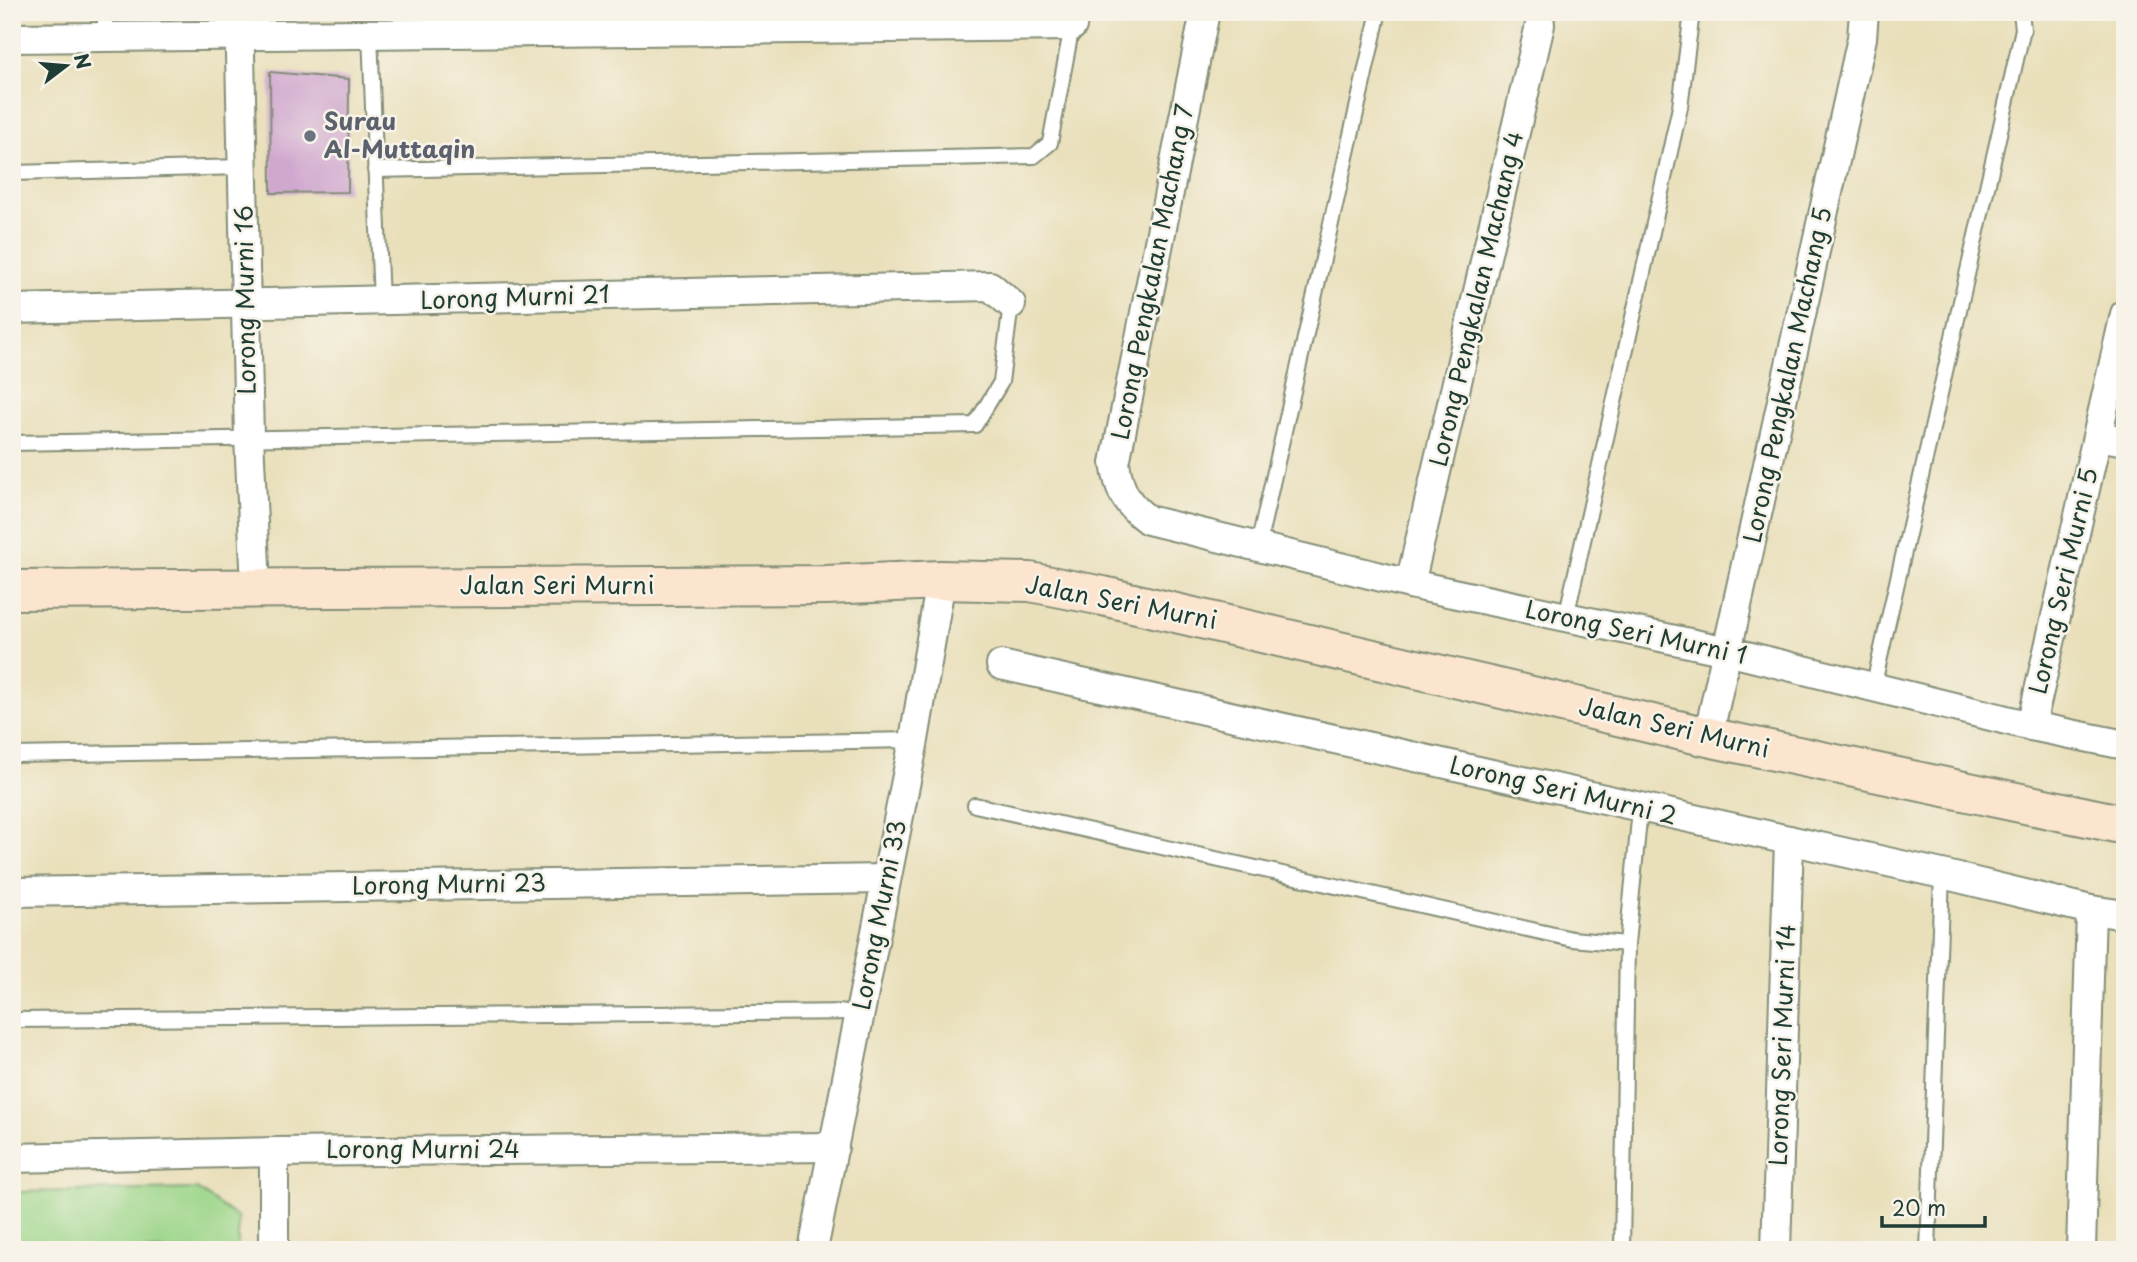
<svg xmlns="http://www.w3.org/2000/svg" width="2137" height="1262" font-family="'Playpen Sans',sans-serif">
	<rect width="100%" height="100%" fill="#f7f3e8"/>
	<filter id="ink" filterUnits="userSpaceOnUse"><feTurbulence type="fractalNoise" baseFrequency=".0143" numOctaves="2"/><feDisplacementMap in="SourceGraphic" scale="14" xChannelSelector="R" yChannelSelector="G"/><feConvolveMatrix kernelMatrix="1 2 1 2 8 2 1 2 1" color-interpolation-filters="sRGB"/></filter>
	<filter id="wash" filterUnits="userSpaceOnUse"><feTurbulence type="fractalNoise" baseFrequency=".00686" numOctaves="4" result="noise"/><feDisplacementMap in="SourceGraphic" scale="28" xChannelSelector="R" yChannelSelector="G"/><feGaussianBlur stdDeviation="1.57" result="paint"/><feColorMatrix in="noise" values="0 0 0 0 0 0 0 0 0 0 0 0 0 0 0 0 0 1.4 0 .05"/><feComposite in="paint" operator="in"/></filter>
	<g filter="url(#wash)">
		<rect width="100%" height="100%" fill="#e9dfba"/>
		<!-- green -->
		<polygon fill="#9bd589" stroke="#5d895e" stroke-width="2" points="197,1189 238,1218 238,1250 12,1250 12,1192"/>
		<g id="blocks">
			<!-- building -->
			<polygon fill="#d0a8cf" points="270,72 349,79 348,192 271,193"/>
		</g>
	</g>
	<g filter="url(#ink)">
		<use href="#blocks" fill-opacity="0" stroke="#848e77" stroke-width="2"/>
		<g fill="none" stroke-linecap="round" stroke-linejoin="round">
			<defs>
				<g id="lane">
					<polyline points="105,12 105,36"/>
					<polyline points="370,34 381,302"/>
					<polyline points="375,170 1034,156 1050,143 1072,26"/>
					<polyline points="12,173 243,167"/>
					<polyline points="12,443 975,425 1001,382 1011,304"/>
					<polyline points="1258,546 1377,20 1376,12"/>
					<polyline points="1566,617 1680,107 1692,12"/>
					<polyline points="1873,688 2023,29 2021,12"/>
					<polyline points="12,755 914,740"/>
					<polyline points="975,805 1572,939 1627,944"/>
					<polyline points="12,1020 861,1012"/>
					<polyline points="1622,1250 1627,944 1640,809"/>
					<polyline points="1928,1250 1942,874"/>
				</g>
				<g id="street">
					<polyline points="239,12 249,437 256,587"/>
					<path d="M 1205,12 L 1115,463 C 1119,490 1126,504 1148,520 L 1410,584 L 1727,651 L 2031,726 L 2125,745"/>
					<polyline points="12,38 1072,26 1075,12"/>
					<polyline points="12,309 990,286 1011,304"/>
					<polyline points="2098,436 2125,441"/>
					<polyline points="1410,584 1540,25 1539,12"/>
					<polyline points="1001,665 1942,874 2091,910 2125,915"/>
					<polyline points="2031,726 2125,314"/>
					<polyline points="1708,737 1862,38 1864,12"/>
					<polyline points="12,892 886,879"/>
					<polyline points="274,1152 274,1250"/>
					<polyline points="12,1158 274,1152 834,1147"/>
					<polyline points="813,1250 914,740 941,580"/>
					<polyline points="1776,1250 1789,840"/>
					<polyline points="2081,1250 2091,910"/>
				</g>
				<polyline id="secondary" points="12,590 826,585 941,580 1030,582 1103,596 1708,737 2125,825"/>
			</defs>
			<!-- lane casing -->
			<use href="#lane" stroke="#848e77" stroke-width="18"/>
			<!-- street casing -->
			<use href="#street" stroke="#848e77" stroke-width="32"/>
			<!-- secondary casing -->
			<use href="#secondary" stroke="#848e77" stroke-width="42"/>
			<!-- lane -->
			<use href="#lane" stroke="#fff" stroke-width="14"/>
			<!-- street -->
			<use href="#street" stroke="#fff" stroke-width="28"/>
			<!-- secondary -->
			<use href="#secondary" stroke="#fbe5cf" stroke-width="38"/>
		</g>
	</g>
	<!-- markers -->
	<circle fill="#6b7280" stroke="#f7f3e8" stroke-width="2.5" cx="310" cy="136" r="7"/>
	<g text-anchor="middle" stroke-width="5" stroke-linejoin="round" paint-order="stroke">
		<!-- worship labels -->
		<g font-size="24" font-weight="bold" fill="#5b616d" stroke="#f7f3e8" text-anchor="start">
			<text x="324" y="130">Surau<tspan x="324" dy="28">Al-Muttaqin</tspan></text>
		</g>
		<!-- street labels -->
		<g font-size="24" fill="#1f3d34" stroke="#f7f3e8">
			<text transform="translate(1153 272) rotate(-79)" y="8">Lorong Pengkalan Machang 7</text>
			<text transform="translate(515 298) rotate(-2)" y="8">Lorong Murni 21</text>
			<text transform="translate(1477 299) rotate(-77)" y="8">Lorong Pengkalan Machang 4</text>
			<text transform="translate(246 300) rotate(-91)" y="8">Lorong Murni 16</text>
			<text transform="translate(1788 375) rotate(-78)" y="8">Lorong Pengkalan Machang 5</text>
			<text transform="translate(2064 581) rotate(-77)" y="8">Lorong Seri Murni 5</text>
			<text x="557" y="594">Jalan Seri Murni</text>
			<text transform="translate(1121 603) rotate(11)" y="8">Jalan Seri Murni</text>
			<text transform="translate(1636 633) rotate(12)" y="8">Lorong Seri Murni 1</text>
			<text transform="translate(1674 728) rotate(13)" y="8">Jalan Seri Murni</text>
			<text transform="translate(1563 791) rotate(13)" y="8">Lorong Seri Murni 2</text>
			<text transform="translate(449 885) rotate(-1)" y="8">Lorong Murni 23</text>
			<text transform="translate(880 915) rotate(-79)" y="8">Lorong Murni 33</text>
			<text transform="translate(1783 1045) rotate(-88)" y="8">Lorong Seri Murni 14</text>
			<text x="423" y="1158">Lorong Murni 24</text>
		</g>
	</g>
	<!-- margin -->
	<rect width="2137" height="1262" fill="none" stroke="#f7f3e8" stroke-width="42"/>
	<!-- north arrow -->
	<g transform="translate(66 66) rotate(74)" stroke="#f7f3e8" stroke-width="5" paint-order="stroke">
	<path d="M0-5L12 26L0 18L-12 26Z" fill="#1f3d34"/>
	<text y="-10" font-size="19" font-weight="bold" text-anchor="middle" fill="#1f3d34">N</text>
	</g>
	<!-- scale -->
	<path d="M1882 1216v10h103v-10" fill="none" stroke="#1f3d34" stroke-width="3.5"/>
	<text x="1892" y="1216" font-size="21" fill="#1f3d34" stroke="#f7f3e8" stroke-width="5" paint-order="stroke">20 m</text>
</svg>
